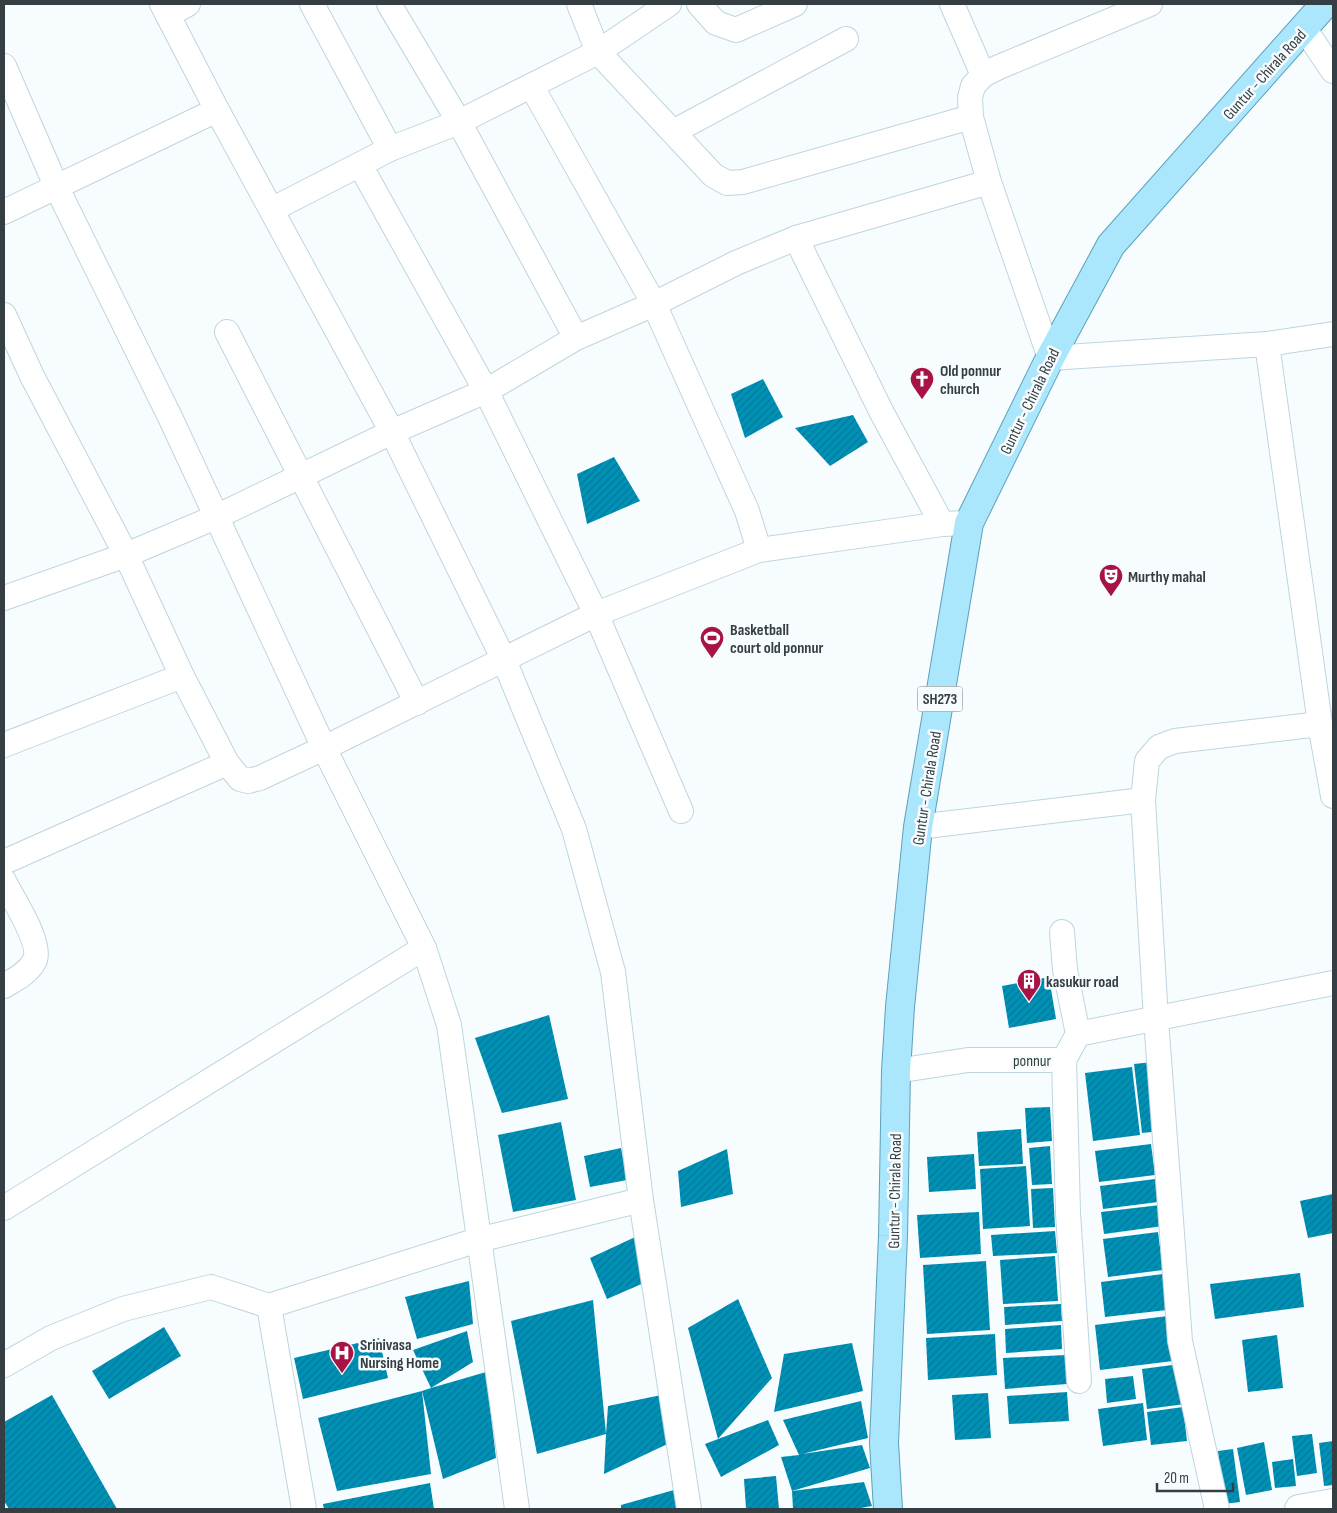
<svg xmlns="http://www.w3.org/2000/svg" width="1337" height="1513" font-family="'Sofia Sans Condensed',sans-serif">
	<defs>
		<pattern id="building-hatch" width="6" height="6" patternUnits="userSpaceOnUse" patternTransform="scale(1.25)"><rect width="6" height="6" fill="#0091b7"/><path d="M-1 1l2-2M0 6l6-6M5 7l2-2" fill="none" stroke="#037896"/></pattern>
	</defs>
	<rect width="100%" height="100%" fill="#f7fcfe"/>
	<!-- building -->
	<g fill="url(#building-hatch)">
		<polygon points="763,379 783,417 745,438 731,394"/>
		<polygon points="853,415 868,442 830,466 795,428"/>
		<polygon points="614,457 640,501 587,524 577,474"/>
		<polygon points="1049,977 1056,1019 1009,1028 1002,986"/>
		<polygon points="549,1015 568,1099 502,1113 475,1038"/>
		<polygon points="1153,1062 1161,1131 1142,1133 1134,1064"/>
		<polygon points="1132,1067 1140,1135 1093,1141 1085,1073"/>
		<polygon points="1050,1107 1052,1141 1027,1143 1025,1108"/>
		<polygon points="561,1122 576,1200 513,1212 498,1135"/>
		<polygon points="1021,1129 1023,1164 979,1166 977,1132"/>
		<polygon points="1151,1144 1155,1175 1099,1182 1095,1151"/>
		<polygon points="1050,1146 1052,1184 1032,1185 1029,1148"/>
		<polygon points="621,1148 627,1180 590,1187 584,1156"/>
		<polygon points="727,1149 733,1194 681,1207 678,1171"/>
		<polygon points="974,1154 976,1189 929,1192 927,1157"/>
		<polygon points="1026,1166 1030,1226 983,1229 980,1169"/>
		<polygon points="1155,1179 1158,1202 1103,1209 1100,1186"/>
		<polygon points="1053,1188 1055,1227 1033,1228 1031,1189"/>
		<polygon points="1333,1194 1333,1233 1308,1238 1300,1201"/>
		<polygon points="1160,1205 1163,1226 1104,1234 1101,1212"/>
		<polygon points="979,1212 981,1254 920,1258 917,1215"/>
		<polygon points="1055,1231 1057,1253 993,1256 991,1235"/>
		<polygon points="646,1232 653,1279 607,1299 590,1258"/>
		<polygon points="1158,1232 1163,1270 1108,1277 1103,1239"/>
		<polygon points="1055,1256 1058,1301 1003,1304 1000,1260"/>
		<polygon points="986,1261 990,1330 927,1334 923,1265"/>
		<polygon points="1300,1273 1304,1307 1215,1319 1210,1284"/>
		<polygon points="1163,1274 1167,1310 1105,1317 1101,1282"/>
		<polygon points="469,1281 473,1324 417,1339 405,1297"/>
		<polygon points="738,1299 772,1378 718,1439 688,1328"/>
		<polygon points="593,1300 606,1434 608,1406 671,1393 678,1439 604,1474 606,1434 537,1454 511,1321"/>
		<polygon points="1061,1304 1062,1321 1005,1325 1004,1307"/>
		<polygon points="1168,1316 1173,1361 1100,1370 1095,1325"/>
		<polygon points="1061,1325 1062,1349 1006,1353 1005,1329"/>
		<polygon points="164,1327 181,1356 109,1399 92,1371"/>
		<polygon points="467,1331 473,1362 431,1388 486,1372 496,1458 443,1479 422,1391 431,1388 413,1350"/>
		<polygon points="995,1334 997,1375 928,1380 926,1338"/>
		<polygon points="1277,1335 1283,1388 1248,1392 1242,1340"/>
		<polygon points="379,1338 388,1378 303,1399 294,1358"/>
		<polygon points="852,1343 863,1391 774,1412 784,1354"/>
		<polygon points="1066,1355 1067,1384 1005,1389 1003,1358"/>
		<polygon points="1180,1364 1185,1404 1147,1409 1142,1369"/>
		<polygon points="1133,1376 1136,1399 1107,1403 1105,1379"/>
		<polygon points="422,1391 431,1474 337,1491 318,1418"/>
		<polygon points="1067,1392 1069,1421 1009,1424 1007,1396"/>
		<polygon points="988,1393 991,1438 955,1440 952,1395"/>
		<polygon points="52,1395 117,1509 9,1509 4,1501 4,1422"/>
		<polygon points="861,1401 868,1438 802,1454 862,1445 870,1468 792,1491 781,1457 799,1455 783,1420"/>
		<polygon points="1143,1403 1147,1440 1103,1446 1098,1409"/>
		<polygon points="1183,1407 1187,1441 1151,1445 1147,1412"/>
		<polygon points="768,1420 779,1445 721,1477 705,1444"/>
		<polygon points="1312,1434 1317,1473 1297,1476 1292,1436"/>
		<polygon points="1333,1441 1333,1485 1324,1486 1319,1443"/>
		<polygon points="1264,1442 1272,1490 1246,1495 1237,1448"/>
		<polygon points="1233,1449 1240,1502 1224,1504 1218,1451"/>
		<polygon points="1293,1459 1296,1486 1275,1488 1272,1462"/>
		<polygon points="776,1476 779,1509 746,1509 744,1479"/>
		<polygon points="864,1482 872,1506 855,1509 793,1509 792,1491"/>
		<polygon points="430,1483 434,1509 324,1509 323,1504"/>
		<polygon points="674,1490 682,1509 621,1509 621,1505"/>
	</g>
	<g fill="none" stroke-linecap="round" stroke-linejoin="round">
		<defs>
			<g id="minor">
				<polyline points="162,4 217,110 392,432 504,660 574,829 613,972 641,1200 689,1509"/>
				<polyline points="312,4 390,149"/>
				<polyline points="389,4 459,122 576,338"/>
				<polyline points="579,4 598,52 713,175 727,183 743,182 971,117"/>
				<polyline points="699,4 716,23 736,30 795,4"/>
				<polyline points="952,4 983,75"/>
				<polyline points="1150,4 999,67 983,75 973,86 970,98 971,117 989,182 1050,358 1267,344 1333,334"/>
				<polyline points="168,15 188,4"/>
				<polyline points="1304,28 1333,71"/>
				<polyline points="4,66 57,188 170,417 324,748 424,948 449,1025 517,1509"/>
				<polyline points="532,87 654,304 747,511 759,550"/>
				<polyline points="673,132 846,39"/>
				<polyline points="360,165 486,391 596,614 681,811"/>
				<polyline points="273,209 390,149 459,122 598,52 669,4"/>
				<polyline points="4,212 217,110"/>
				<polyline points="796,238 882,413 942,524"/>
				<polyline points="4,315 32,376 126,555 182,676 227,763 240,779 248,781 260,778 324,748 596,614 759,550 942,524 969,523"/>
				<polyline points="227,332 417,703"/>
				<polyline points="1267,344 1320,724 1333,796"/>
				<polyline points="4,598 126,555 216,517 392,432 486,391 576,338 654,304 736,263 796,238 989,182"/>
				<polyline points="4,745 182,676"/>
				<polyline points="918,827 1143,800"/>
				<polyline points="4,862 227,763"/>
				<path d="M 4,881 C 12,898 44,945 34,962 C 27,974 14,980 4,986"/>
				<polyline points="1078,1034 1333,983"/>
				<polyline points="1064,1060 1068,1213 1079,1381"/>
				<polyline points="896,1071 968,1060 1064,1060 1078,1034 1065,970 1062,932"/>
				<polyline points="4,1208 424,948"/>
				<polyline points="269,1306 304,1509"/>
				<polyline points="4,1365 51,1338 123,1309 211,1287 269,1306 478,1240 641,1200"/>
				<polyline points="1217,1509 1180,1341 1156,1019 1143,800 1147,761 1159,747 1175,741 1320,724"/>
			</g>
			<polyline id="tertiary" points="1299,1509 1333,1503"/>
			<polyline id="primary" points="888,1509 884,1443 893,1236 896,1071 900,1007 918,827 969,523 1050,358 1111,245 1325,4"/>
		</defs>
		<!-- minor casing -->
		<use href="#minor" stroke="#bed5de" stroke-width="26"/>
		<!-- tertiary casing -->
		<use href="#tertiary" stroke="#bed5de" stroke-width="30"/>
		<!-- primary casing -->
		<use href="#primary" stroke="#5da1ba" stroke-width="30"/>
		<!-- minor -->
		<use href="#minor" stroke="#fff" stroke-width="24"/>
		<!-- tertiary -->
		<use href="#tertiary" stroke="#fff" stroke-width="28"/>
		<!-- primary -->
		<use href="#primary" stroke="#aae6fc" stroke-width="28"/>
	</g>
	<!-- icons -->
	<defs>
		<symbol id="church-pin" viewBox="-11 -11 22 30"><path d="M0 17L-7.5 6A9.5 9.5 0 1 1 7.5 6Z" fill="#a81346" stroke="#f7fcfe"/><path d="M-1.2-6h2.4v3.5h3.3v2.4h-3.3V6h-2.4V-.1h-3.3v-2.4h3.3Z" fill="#fff"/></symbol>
		<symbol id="theatre-pin" viewBox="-11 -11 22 30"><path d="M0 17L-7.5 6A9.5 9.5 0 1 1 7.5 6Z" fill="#a81346" stroke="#f7fcfe"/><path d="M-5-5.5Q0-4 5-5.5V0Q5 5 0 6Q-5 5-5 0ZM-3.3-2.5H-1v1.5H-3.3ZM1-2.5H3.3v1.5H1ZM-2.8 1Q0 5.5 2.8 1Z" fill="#fff"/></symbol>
		<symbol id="stadium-pin" viewBox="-11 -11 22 30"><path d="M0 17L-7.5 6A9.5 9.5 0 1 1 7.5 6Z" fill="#a81346" stroke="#f7fcfe"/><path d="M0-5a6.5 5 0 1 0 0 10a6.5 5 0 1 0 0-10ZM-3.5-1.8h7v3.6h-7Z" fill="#fff"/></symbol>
		<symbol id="building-pin" viewBox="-11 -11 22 30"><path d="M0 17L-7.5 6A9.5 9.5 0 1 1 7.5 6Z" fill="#a81346" stroke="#f7fcfe"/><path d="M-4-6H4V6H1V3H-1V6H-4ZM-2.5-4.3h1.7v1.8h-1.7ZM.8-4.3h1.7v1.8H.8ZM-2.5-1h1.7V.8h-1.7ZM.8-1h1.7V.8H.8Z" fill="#fff"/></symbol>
		<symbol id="hospital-pin" viewBox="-11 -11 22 30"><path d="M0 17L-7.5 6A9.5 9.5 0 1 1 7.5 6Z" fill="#a81346" stroke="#f7fcfe"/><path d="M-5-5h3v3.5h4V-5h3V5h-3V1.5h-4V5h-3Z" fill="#fff"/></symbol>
	</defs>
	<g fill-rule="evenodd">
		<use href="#church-pin" x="908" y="365" width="28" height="38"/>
		<use href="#theatre-pin" x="1097" y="562" width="28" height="38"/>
		<use href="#stadium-pin" x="698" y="624" width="28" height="38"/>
		<use href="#building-pin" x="1015" y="967" width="28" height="38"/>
		<use href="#hospital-pin" x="328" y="1339" width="28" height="38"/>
	</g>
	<g text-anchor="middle" stroke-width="5" stroke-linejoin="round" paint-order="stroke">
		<!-- shield labels -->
		<rect fill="#f7fcfe" stroke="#6f777a" stroke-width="1" x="917.5" y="686.5" width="45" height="25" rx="4"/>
		<g font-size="15" font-weight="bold" fill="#353e42">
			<text x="940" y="704">SH273</text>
		</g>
		<!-- street labels -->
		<g font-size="16" fill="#353e42" stroke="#f7fcfe">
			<text transform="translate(1264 74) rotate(-48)" y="6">Guntur - Chirala Road</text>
			<text transform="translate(1029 401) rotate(-64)" y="6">Guntur - Chirala Road</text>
			<text transform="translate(926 788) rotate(-81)" y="6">Guntur - Chirala Road</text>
			<text x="1032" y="1066">ponnur</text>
			<text transform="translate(894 1191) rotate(-89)" y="6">Guntur - Chirala Road</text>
		</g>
		<!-- poi labels -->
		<g font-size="16" font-weight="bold" fill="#353e42" stroke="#f7fcfe" text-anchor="start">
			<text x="940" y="376">Old ponnur<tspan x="940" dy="18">church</tspan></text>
			<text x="1128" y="582">Murthy mahal</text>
			<text x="730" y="635">Basketball<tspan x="730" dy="18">court old ponnur</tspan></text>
			<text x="1046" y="987">kasukur road</text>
			<text x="360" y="1350">Srinivasa<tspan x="360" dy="18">Nursing Home</tspan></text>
		</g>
	</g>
	<!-- border -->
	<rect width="1337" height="1513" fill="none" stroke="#353e42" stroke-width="10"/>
	<!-- scale -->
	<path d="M1157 1483v8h76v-8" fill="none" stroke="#353e42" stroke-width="2.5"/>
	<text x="1164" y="1483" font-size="15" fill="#353e42" stroke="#f7fcfe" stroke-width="4" paint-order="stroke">20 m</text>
</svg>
